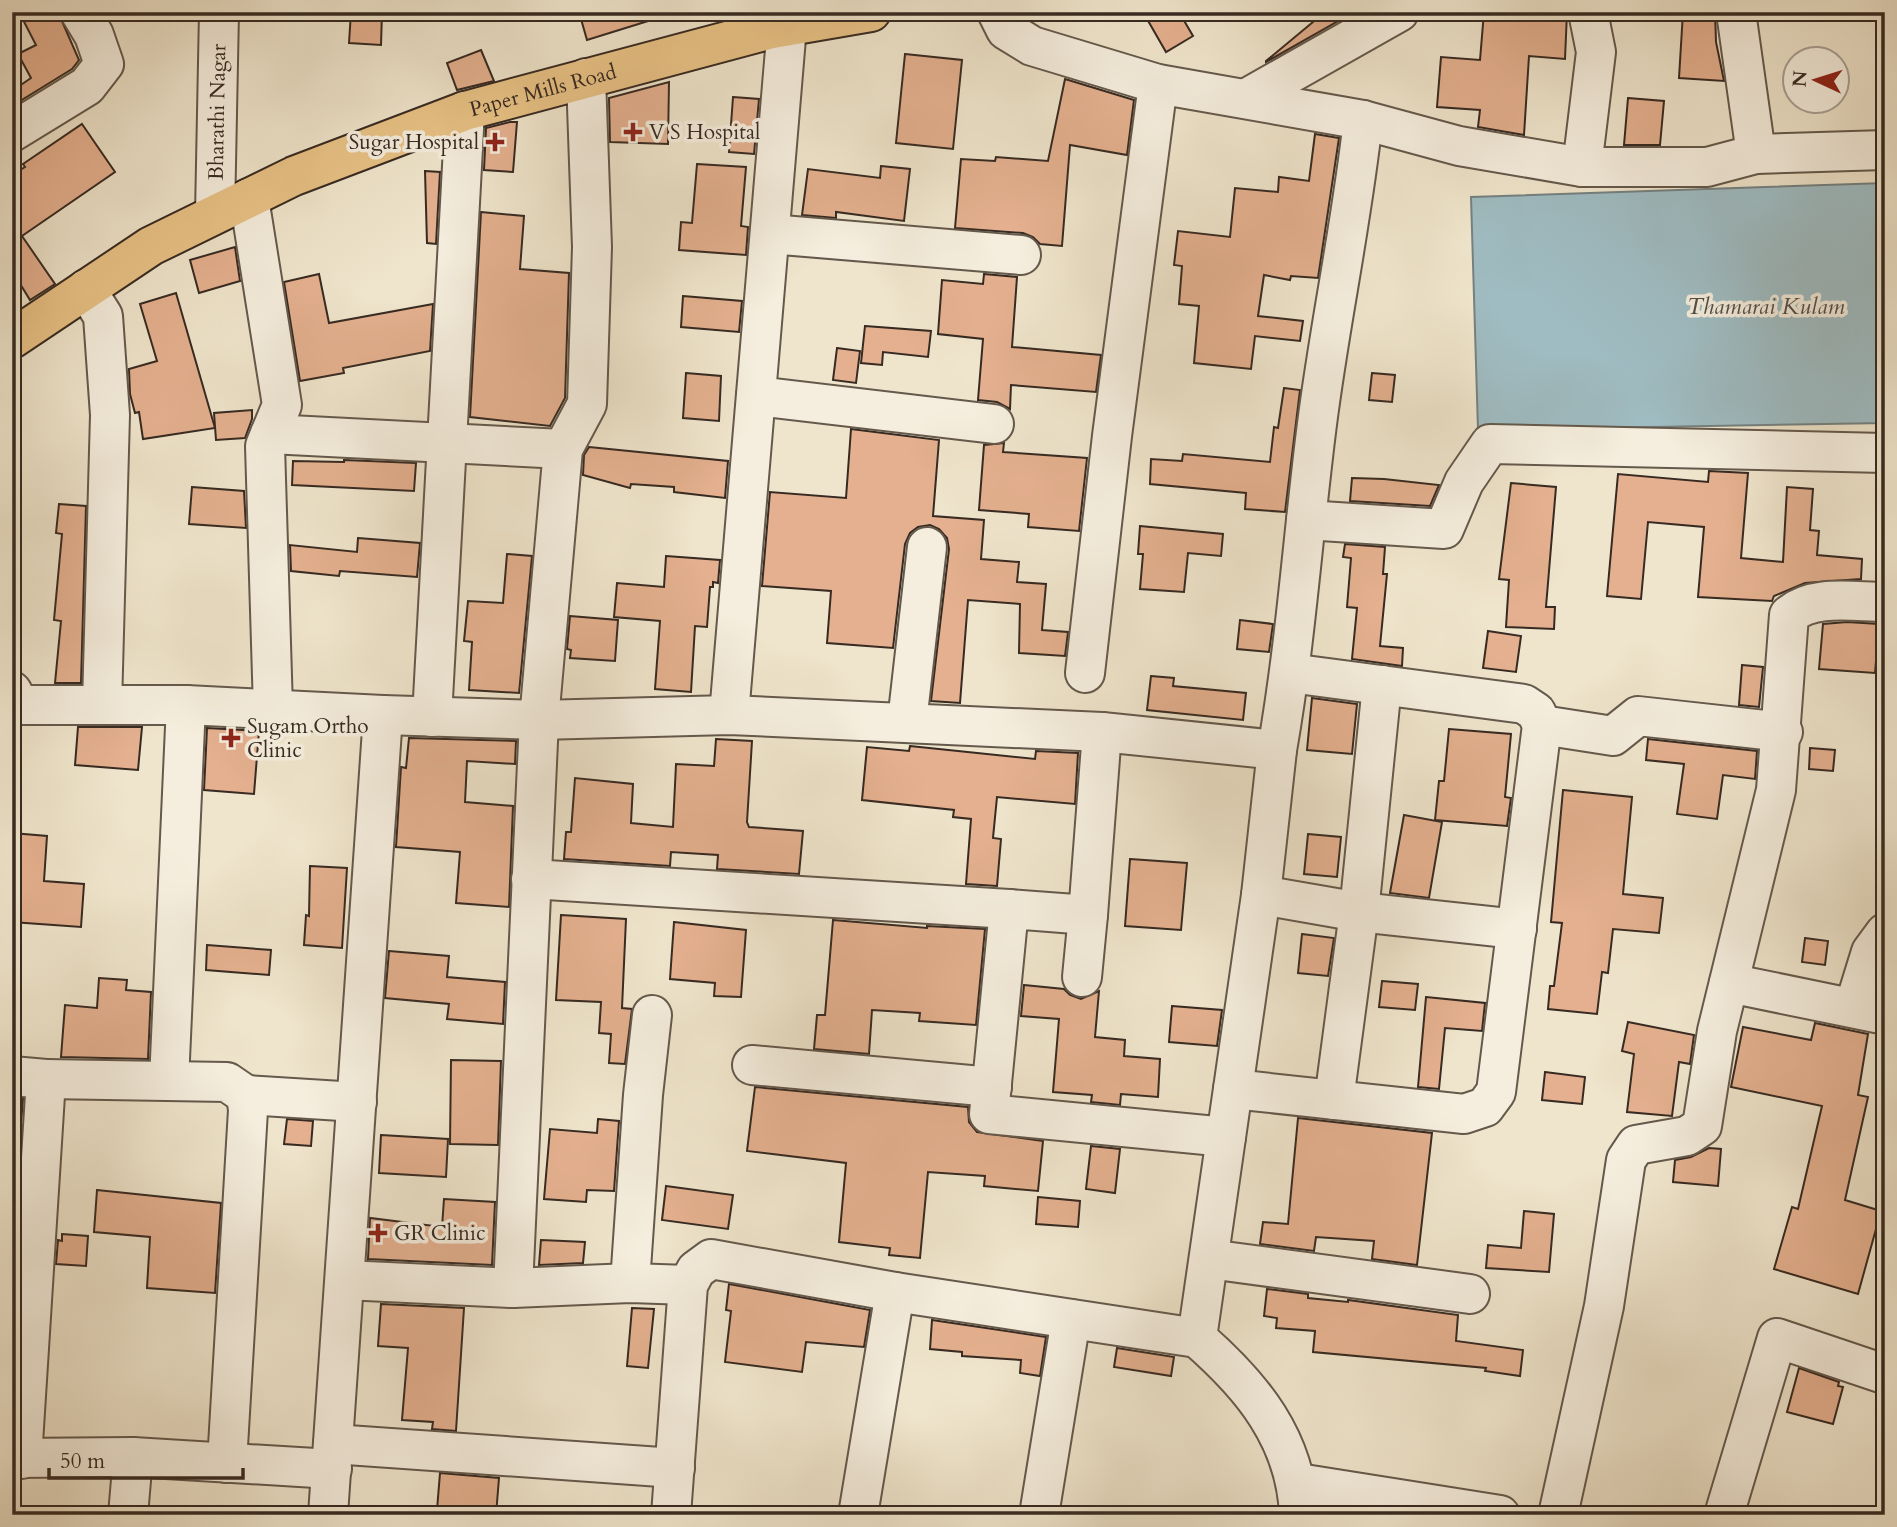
<svg xmlns="http://www.w3.org/2000/svg" width="1897" height="1527" font-family="Cardo,serif">
	<rect width="100%" height="100%" fill="#efe5cc"/>
	<filter id="stains"><feTurbulence type="fractalNoise" baseFrequency=".00286" numOctaves="4"/><feColorMatrix values="0 0 0 0 .2 0 0 0 0 .09 0 0 0 0 .02 0 0 0 .5 -.17"/></filter>
	<radialGradient id="worn" r=".72"><stop offset=".6" stop-color="#630" stop-opacity="0"/><stop offset="1" stop-color="#630" stop-opacity=".3"/></radialGradient>
	<!-- water -->
	<polygon fill="#9fbcc2" stroke="#758282" stroke-width="2" points="1885,183 1885,423 1478,430 1471,197"/>
	<!-- building -->
	<g fill="#e4b08f" stroke="#372a22" stroke-width="2">
		<polygon points="19,12 58,12 79,60 72,69 12,106 12,91 31,78 18,54 36,45"/>
		<polygon points="351,12 382,12 381,45 349,43"/>
		<polygon points="579,12 660,12 661,17 587,40"/>
		<polygon points="1143,12 1179,12 1193,36 1166,52"/>
		<polygon points="1325,12 1354,12 1266,62 1266,61"/>
		<polygon points="1484,12 1567,12 1565,59 1529,56 1524,135 1478,127 1480,110 1437,107 1441,57 1480,60"/>
		<polygon points="1683,12 1715,12 1716,42 1724,81 1679,78"/>
		<polygon points="481,50 494,81 457,90 447,63"/>
		<polygon points="905,54 962,60 953,149 896,143"/>
		<polygon points="1065,79 1134,100 1127,155 1070,145 1062,246 1040,244 1033,237 1023,233 955,228 961,159 995,161 996,157 1048,161"/>
		<polygon points="669,82 668,144 610,142 609,98"/>
		<polygon points="733,97 759,99 754,154 729,152"/>
		<polygon points="1628,98 1664,101 1660,145 1624,145"/>
		<polygon points="510,122 517,122 513,172 484,170 486,128"/>
		<polygon points="82,124 115,172 22,236 55,284 30,300 22,287 12,294 12,175 25,167 23,164"/>
		<polygon points="1315,134 1339,138 1318,278 1291,276 1290,280 1264,275 1258,316 1303,321 1300,341 1255,336 1251,369 1194,363 1199,306 1179,304 1182,266 1174,265 1178,231 1230,237 1235,188 1278,192 1279,177 1309,181"/>
		<polygon points="697,164 746,167 741,226 748,227 746,255 679,250 681,222 692,223"/>
		<polygon points="881,166 910,169 904,221 836,212 836,218 802,215 808,169 880,178"/>
		<polygon points="425,171 440,172 436,244 427,243"/>
		<polygon points="481,212 524,216 520,269 569,273 565,398 550,426 470,417"/>
		<polygon points="235,247 240,281 199,293 190,260"/>
		<polygon points="319,274 329,323 433,304 430,351 343,368 344,373 300,381 284,282"/>
		<polygon points="984,274 1017,277 1012,347 1101,355 1096,392 1011,385 1010,409 997,402 978,400 983,339 938,334 942,280 983,284"/>
		<polygon points="176,293 215,428 143,439 139,412 135,413 130,394 129,369 157,361 140,304"/>
		<polygon points="683,296 742,301 739,332 681,327"/>
		<polygon points="865,326 931,331 928,357 883,352 882,365 861,363"/>
		<polygon points="837,348 860,351 856,383 833,380"/>
		<polygon points="686,373 721,376 719,421 683,418"/>
		<polygon points="1372,373 1395,375 1392,402 1369,400"/>
		<polygon points="1284,388 1300,390 1285,512 1245,509 1246,493 1150,484 1151,459 1182,461 1183,454 1270,462 1274,427 1278,428"/>
		<polygon points="252,410 252,419 245,438 216,440 214,413"/>
		<polygon points="851,429 939,440 933,516 984,520 981,559 1019,562 1017,582 1046,584 1042,630 1068,632 1065,656 1019,653 1020,604 968,600 960,703 931,701 949,549 947,538 939,529 930,525 918,527 910,533 905,544 893,648 827,643 831,591 762,586 770,492 846,498"/>
		<polygon points="1004,443 1003,452 1087,458 1079,531 1028,527 1029,514 979,510 984,445"/>
		<polygon points="589,447 728,461 725,498 674,492 674,487 631,484 630,488 583,475 584,455"/>
		<polygon points="344,460 416,463 414,491 292,485 293,461 344,462"/>
		<polygon points="1709,471 1748,473 1741,558 1783,562 1787,487 1813,489 1810,530 1819,531 1817,555 1862,559 1861,579 1805,583 1774,596 1772,601 1698,597 1704,527 1648,522 1641,599 1607,596 1618,474 1708,482"/>
		<polygon points="1352,478 1384,479 1439,485 1430,506 1350,501"/>
		<polygon points="1511,483 1556,487 1546,607 1555,607 1554,629 1506,627 1509,580 1499,579"/>
		<polygon points="192,487 244,491 246,528 189,524"/>
		<polygon points="59,504 86,506 81,683 55,683 61,621 54,620 62,534 56,533"/>
		<polygon points="1140,526 1223,534 1221,556 1188,553 1184,592 1140,589 1143,554 1138,554"/>
		<polygon points="358,538 420,543 417,577 340,571 339,576 291,571 290,545 357,552"/>
		<polygon points="1345,544 1385,547 1383,574 1387,574 1380,646 1403,648 1402,666 1352,659 1357,608 1347,607 1351,558 1343,557"/>
		<polygon points="507,554 532,556 519,693 469,690 472,642 464,641 468,601 503,603"/>
		<polygon points="666,556 720,560 718,583 713,582 713,587 710,587 707,627 695,626 691,692 655,689 660,621 614,617 617,583 664,587"/>
		<polygon points="570,616 618,620 615,661 570,658 571,650 567,649"/>
		<polygon points="1240,620 1273,624 1269,652 1237,649"/>
		<polygon points="1847,622 1879,624 1875,673 1819,669 1823,624"/>
		<polygon points="1488,631 1521,636 1516,672 1483,668"/>
		<polygon points="1742,665 1763,667 1759,707 1739,705"/>
		<polygon points="1151,676 1174,678 1173,686 1246,693 1243,720 1147,710"/>
		<polygon points="1312,698 1357,704 1352,754 1307,750"/>
		<polygon points="78,727 142,727 138,770 75,765"/>
		<polygon points="207,728 259,731 254,794 204,790"/>
		<polygon points="1449,729 1511,734 1505,797 1511,798 1507,826 1435,820 1439,781 1444,781"/>
		<polygon points="409,738 516,741 515,764 467,761 465,802 513,806 509,907 456,903 460,852 396,847 401,767 406,768"/>
		<polygon points="716,739 752,741 747,822 749,827 803,831 799,874 717,869 718,855 671,852 670,866 564,859 566,832 571,832 575,778 633,784 631,823 673,827 676,764 714,766"/>
		<polygon points="1648,739 1757,751 1755,779 1723,775 1717,819 1677,814 1684,764 1646,760"/>
		<polygon points="910,746 1035,759 1036,751 1078,753 1075,804 997,797 993,838 1001,839 997,886 966,884 971,819 953,817 954,810 862,800 867,747 909,751"/>
		<polygon points="1810,748 1835,750 1833,771 1809,769"/>
		<polygon points="1563,790 1632,797 1623,894 1663,898 1659,933 1613,929 1608,973 1602,972 1597,1014 1548,1009 1550,986 1554,986 1562,923 1551,922"/>
		<polygon points="1404,815 1442,822 1429,898 1390,893"/>
		<polygon points="12,833 47,836 44,881 84,884 81,927 12,922"/>
		<polygon points="1308,834 1341,837 1337,877 1304,874"/>
		<polygon points="1130,859 1187,863 1181,930 1125,926"/>
		<polygon points="310,866 347,868 342,948 304,945 306,915 309,916"/>
		<polygon points="561,915 626,919 622,1008 632,1009 625,1064 609,1063 611,1034 599,1033 601,1002 556,1000"/>
		<polygon points="833,920 927,928 927,926 985,929 976,1025 919,1021 920,1013 872,1010 869,1054 814,1049 817,1015 825,1015"/>
		<polygon points="674,922 746,930 741,997 714,996 715,983 670,979"/>
		<polygon points="1302,934 1334,938 1328,976 1298,973"/>
		<polygon points="1805,938 1828,941 1825,965 1802,962"/>
		<polygon points="207,945 271,950 269,975 206,970"/>
		<polygon points="389,951 449,956 447,977 505,982 503,1024 447,1019 449,1004 385,998"/>
		<polygon points="99,978 127,980 126,990 151,992 148,1059 61,1057 65,1005 97,1008"/>
		<polygon points="1382,981 1418,984 1415,1010 1379,1007"/>
		<polygon points="1024,985 1064,989 1070,995 1081,999 1099,991 1095,1037 1125,1040 1124,1056 1160,1059 1158,1097 1121,1094 1120,1105 1091,1102 1092,1095 1053,1092 1059,1019 1021,1016"/>
		<polygon points="1426,997 1485,1003 1482,1031 1445,1028 1439,1089 1418,1087"/>
		<polygon points="1172,1006 1222,1010 1217,1046 1169,1042"/>
		<polygon points="1628,1022 1694,1035 1690,1064 1679,1062 1672,1116 1627,1112 1634,1054 1622,1051"/>
		<polygon points="1815,1023 1868,1034 1858,1095 1868,1097 1845,1200 1881,1211 1858,1294 1774,1269 1792,1207 1798,1209 1822,1106 1731,1087 1743,1027 1811,1040"/>
		<polygon points="451,1060 501,1061 498,1145 450,1144"/>
		<polygon points="1545,1072 1585,1077 1582,1104 1542,1100"/>
		<polygon points="755,1087 968,1107 969,1122 977,1132 1043,1141 1038,1191 984,1186 985,1176 928,1172 920,1258 889,1255 890,1248 839,1242 846,1163 747,1151"/>
		<polygon points="12,1098 23,1099 21,1124 12,1123"/>
		<polygon points="1298,1118 1432,1133 1417,1265 1372,1259 1374,1241 1316,1237 1314,1251 1260,1244 1263,1222 1288,1224"/>
		<polygon points="287,1119 313,1121 311,1146 284,1144"/>
		<polygon points="598,1119 619,1121 614,1191 587,1190 586,1202 544,1199 550,1129 597,1133"/>
		<polygon points="381,1135 448,1139 446,1177 379,1173"/>
		<polygon points="1091,1146 1120,1149 1115,1193 1086,1189"/>
		<polygon points="1709,1148 1721,1149 1718,1186 1673,1182 1675,1160 1691,1157"/>
		<polygon points="666,1186 733,1195 728,1229 662,1220"/>
		<polygon points="97,1190 221,1203 215,1293 147,1288 150,1237 94,1232"/>
		<polygon points="1038,1197 1080,1201 1078,1227 1036,1224"/>
		<polygon points="444,1199 495,1202 492,1265 368,1259 370,1218 442,1227"/>
		<polygon points="1524,1211 1554,1214 1549,1272 1486,1268 1488,1245 1521,1248"/>
		<polygon points="62,1234 88,1236 86,1266 56,1264 58,1240 62,1241"/>
		<polygon points="541,1240 585,1242 583,1263 539,1265"/>
		<polygon points="729,1284 870,1310 864,1347 806,1342 802,1372 725,1362 731,1311 726,1310"/>
		<polygon points="1267,1289 1308,1294 1308,1298 1348,1302 1348,1300 1458,1315 1456,1341 1523,1350 1520,1376 1485,1371 1486,1368 1313,1352 1315,1331 1276,1328 1277,1318 1264,1316"/>
		<polygon points="381,1304 464,1308 456,1431 432,1429 433,1422 402,1420 408,1348 378,1346"/>
		<polygon points="632,1308 654,1309 648,1368 627,1366"/>
		<polygon points="932,1320 1046,1337 1040,1376 1020,1373 1021,1360 962,1356 962,1352 930,1349"/>
		<polygon points="1117,1348 1174,1357 1171,1376 1114,1367"/>
		<polygon points="1799,1368 1839,1382 1838,1386 1843,1387 1833,1424 1787,1412"/>
		<polygon points="440,1473 499,1478 496,1515 437,1510"/>
	</g>
	<g fill="none" stroke-linecap="round" stroke-linejoin="round">
		<defs>
			<g id="minor">
				<polyline points="997,12 1006,30 1032,46 1158,84 1363,120 1459,146 1582,167 1707,167 1756,154"/>
				<polyline points="1736,12 1756,154 1885,150"/>
				<polyline points="1247,98 1399,12"/>
				<polyline points="12,132 87,86 104,64 94,35 80,12"/>
				<polyline points="1582,167 1596,52 1588,12"/>
				<polyline points="249,198 282,405 265,446 273,709"/>
				<path id="s1" d="M 215,214 L 219,12"/>
				<polyline points="770,234 1021,255"/>
				<polyline points="86,289 103,316 110,415 102,705"/>
				<polyline points="756,396 994,424"/>
				<polyline points="270,434 563,449"/>
				<polyline points="1306,520 1444,529 1464,482 1490,444 1885,453"/>
				<polyline points="1085,673 1112,436 1158,84"/>
				<polyline points="12,691 19,705 186,705 383,715 328,1515"/>
				<path d="M 383,715 L 539,720 L 729,715 L 1102,732 L 1277,750 L 1261,895 L 1197,1338 C 1252,1386 1296,1439 1299,1515"/>
				<polyline points="729,715 787,26"/>
				<polyline points="432,717 465,111"/>
				<polyline points="907,722 927,547"/>
				<polyline points="1542,725 1613,736 1638,716 1783,732"/>
				<polyline points="1102,732 1088,915 1009,909 989,1114 1226,1137"/>
				<path d="M 1277,750 C 1296,642 1303,533 1317,424 C 1330,322 1352,222 1363,120"/>
				<polyline points="531,879 1009,909"/>
				<polyline points="1261,895 1359,912 1517,929"/>
				<polyline points="1082,977 1088,915"/>
				<polyline points="1729,983 1885,1015"/>
				<polyline points="1854,1007 1871,952 1885,933"/>
				<polyline points="752,1065 992,1087"/>
				<polyline points="12,1076 46,1079 22,1459"/>
				<polyline points="46,1079 227,1082 246,1095 248,1110 227,1463"/>
				<polyline points="169,1081 186,705"/>
				<polyline points="1233,1089 1464,1114 1485,1107 1496,1092 1542,725 1536,712 1524,704 1290,673"/>
				<polyline points="246,1095 357,1102"/>
				<polyline points="1334,1100 1359,912 1382,685"/>
				<polyline points="1209,1259 1470,1294"/>
				<polyline points="345,1280 513,1288 630,1283 688,1285"/>
				<polyline points="630,1283 643,1095 652,1015"/>
				<polyline points="513,1288 539,720 563,449 587,404 592,247 586,78"/>
				<polyline points="895,1292 1197,1338"/>
				<polyline points="333,1444 675,1468"/>
				<polyline points="133,1457 332,1469"/>
				<polyline points="12,1458 133,1457 128,1515"/>
				<polyline points="1298,1483 1500,1515"/>
				<polyline points="671,1515 688,1285 696,1270 711,1259 895,1292 858,1515"/>
				<polyline points="1039,1515 1071,1319"/>
				<path d="M 1558,1515 L 1604,1306 L 1626,1160 L 1636,1145 L 1687,1136 L 1702,1126 L 1717,1031 L 1776,790 L 1789,615 C 1814,594 1853,602 1885,602"/>
				<polyline points="1724,1515 1777,1338 1884,1374"/>
			</g>
			<g id="major">
				<path id="s2" d="M 12,339 L 151,246 L 294,176 L 465,111 L 772,29 L 871,12"/>
			</g>
		</defs>
		<!-- minor casing -->
		<use href="#minor" stroke="#65594c" stroke-width="42"/>
		<!-- major casing -->
		<use href="#major" stroke="#372a22" stroke-width="42"/>
		<!-- minor -->
		<use href="#minor" stroke="#f5eede" stroke-width="38"/>
		<!-- major -->
		<use href="#major" stroke="#e8c286" stroke-width="38"/>
	</g>
	<!-- markers -->
	<g fill="#8f2418" stroke="#f5eede" stroke-width="2.5">
		<path d="M629.5 121.5h7v7h7v7h-7v7h-7v-7h-7v-7h7z"/>
		<path d="M491.5 131.5h7v7h7v7h-7v7h-7v-7h-7v-7h7z"/>
		<path d="M227.5 727.5h7v7h7v7h-7v7h-7v-7h-7v-7h7z"/>
		<path d="M374.5 1222.5h7v7h7v7h-7v7h-7v-7h-7v-7h7z"/>
	</g>
	<g text-anchor="middle" stroke-width="7" stroke-linejoin="round" paint-order="stroke">
		<!-- street labels -->
		<g font-size="21" fill="#372a22" stroke="#f5eede">
			<text dy="7" stroke="none"><textPath href="#s2" startOffset="590">Paper Mills Road</textPath></text>
			<text dy="7" stroke="none"><textPath href="#s1" startOffset="102">Bharathi Nagar</textPath></text>
		</g>
		<!-- poi labels -->
		<g font-size="21" fill="#372a22" stroke="#f5eede" text-anchor="start">
			<text x="649" y="139">V S Hospital</text>
			<text x="479" y="149" text-anchor="end">Sugar Hospital</text>
			<text x="247" y="733">Sugam Ortho<tspan x="247" dy="24">Clinic</tspan></text>
			<text x="394" y="1240">GR Clinic</text>
		</g>
		<!-- water labels -->
		<g font-size="23" font-style="italic" fill="#514e4a" stroke="#f5eede">
			<text x="1766" y="314">Thamarai Kulam</text>
		</g>
	</g>
	<!-- margin -->
	<rect width="1897" height="1527" fill="none" stroke="#efe5cc" stroke-width="42"/>
	<rect x="14" y="14" width="1869" height="1499" fill="none" stroke="#372a22" stroke-width="3.5"/>
	<rect x="21" y="21" width="1855" height="1485" fill="none" stroke="#372a22" stroke-width="2"/>
	<!-- north arrow -->
	<g transform="translate(1816 80) rotate(274)"><circle r="33" fill="#f5eede" stroke="#a9a093" stroke-width="2"/>
	<path d="M0-5L12 26L0 18L-12 26Z" fill="#8f2418"/>
	<text y="-10" font-size="19" font-weight="bold" text-anchor="middle" fill="#372a22">N</text>
	</g>
	<!-- scale -->
	<path d="M49 1468v10h194v-10" fill="none" stroke="#372a22" stroke-width="3.5"/>
	<text x="60" y="1468" font-size="21" fill="#372a22" stroke="#f5eede" stroke-width="5" paint-order="stroke">50 m</text>
	<rect width="100%" height="100%" filter="url(#stains)"/>
	<rect width="100%" height="100%" fill="url(#worn)"/>
</svg>
